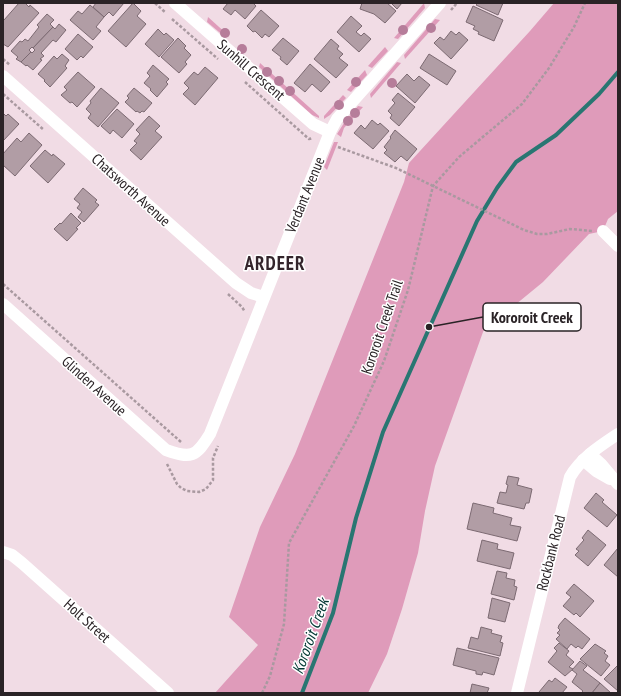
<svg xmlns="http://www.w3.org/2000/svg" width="621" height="696" font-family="'PT Sans Narrow',sans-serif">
	<rect width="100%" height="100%" fill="#f1dce5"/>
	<!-- green -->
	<g fill="#df9bba">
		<polygon points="424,3 425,8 398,39 394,38"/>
		<polygon points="554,3 618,3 618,211 608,219 603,231 589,234 543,282 499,318 490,319 483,332 435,466 425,511 418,553 402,609 387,654 368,693 215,693 258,645 229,617 260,527 295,454 404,182 409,163 530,31"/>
		<polygon points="208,17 229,36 225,37 207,22"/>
		<polygon points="435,19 440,20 405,59 404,55"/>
		<polygon points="385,47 388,51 372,68 368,66"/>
		<polygon points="397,62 401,63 371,98 370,94"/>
		<polygon points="260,63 319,116 319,118 312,115 259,67"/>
		<polygon points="365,70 367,75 351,92 347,90"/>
		<polygon points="343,95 346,98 330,115 324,119 324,116"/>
		<polygon points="358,106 363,107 344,128 341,137 337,134 344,123"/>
		<polygon points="334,142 338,142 327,170 324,167"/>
	</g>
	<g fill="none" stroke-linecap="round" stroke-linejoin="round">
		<!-- stream -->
		<polyline stroke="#297672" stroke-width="4" points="302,693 333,613 356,518 383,432 477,221 497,188 516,162 556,135 599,94 618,72"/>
	</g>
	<!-- building -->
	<g fill="#b19da5" stroke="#7c6a72">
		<polygon points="19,3 25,3 29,7 30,5 39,13 8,47 3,44 3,19 4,20"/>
		<polygon points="96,3 124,3 113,16 109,12 104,17 93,7"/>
		<polygon points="133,3 141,11 137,16 146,24 126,47 108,31"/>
		<polygon points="228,3 253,3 256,6 245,19 235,10 231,15 223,9"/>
		<polygon points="362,3 387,3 396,11 385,23 374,14 360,9"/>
		<polygon points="391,3 402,3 397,9"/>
		<polygon points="478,3 503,3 498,15 476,5"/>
		<polygon points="90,5 104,17 96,27 101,31 93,40 70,20 78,11 82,14"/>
		<polygon points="473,6 503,20 494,41 478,34 479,32 473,29 475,26 466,22"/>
		<polygon points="261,10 279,26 269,37 265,34 262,38 255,31 253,32 247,26"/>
		<polygon points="47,14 54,20 50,24 53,27 33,48 32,47 29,50 31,52 21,62 16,59 18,57 11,51 20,41 22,42 25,39 28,41 39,27 37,25"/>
		<polygon points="351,16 362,26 356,32 361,36 364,33 371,39 359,52 337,32"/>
		<polygon points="59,24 66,30 56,42 53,40 41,53 44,56 40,59 42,60 33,70 27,65 26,66 21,62 31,52 32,53 35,50 33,48 53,27 55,29"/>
		<polygon points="158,29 164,35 166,33 174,40 159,57 145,44"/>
		<polygon points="451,31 456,35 459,32 468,40 451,59 434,43 440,37 444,40"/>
		<polygon points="78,34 93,47 83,58 81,56 77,60 65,49"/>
		<polygon points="178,38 186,46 184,48 191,55 185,62 187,64 179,73 161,57"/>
		<polygon points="283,38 299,51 287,65 280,59 281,57 272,50"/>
		<polygon points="331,39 339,46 337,49 343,54 339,58 348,65 336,78 314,59"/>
		<polygon points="62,54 69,60 65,66 67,68 50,87 44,81 45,80 38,74 54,56 57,59"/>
		<polygon points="429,54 456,71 447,85 420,68"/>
		<polygon points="310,64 330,82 321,92 312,84 305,92 294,83"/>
		<polygon points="153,65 169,79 166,82 168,84 157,97 150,90 151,89 144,83 150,76 147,73"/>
		<polygon points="205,67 218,78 195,105 183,94 189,88 184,83 194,72 198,75"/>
		<polygon points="78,72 95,87 77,107 72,102 70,103 61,95 67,90 64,87"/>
		<polygon points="407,74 414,81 419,76 430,85 415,103 396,86"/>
		<polygon points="101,88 119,103 98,127 88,118 91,114 86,109 91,103 90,101"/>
		<polygon points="134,88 152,103 144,112 142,111 140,113 137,111 136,112 125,102 129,98 127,96"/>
		<polygon points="398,93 415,107 399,126 390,118 392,115 388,111 395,103 392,100"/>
		<polygon points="117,109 134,124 122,138 113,130 110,134 101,126"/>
		<polygon points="3,113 6,116 8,114 19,124 3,141"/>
		<polygon points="149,116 160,126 155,131 162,137 141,160 130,150 137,143 134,141 140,134 136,130"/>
		<polygon points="372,120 378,125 380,123 389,131 373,149 354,133 361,125 365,129"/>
		<polygon points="395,130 417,149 407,161 401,156 395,162 384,153 387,150 384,147 391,138 390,137"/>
		<polygon points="29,133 42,145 15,176 3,165 3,154 17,138 21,142"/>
		<polygon points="45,150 52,156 53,154 65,164 48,183 30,166"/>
		<polygon points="83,188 97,200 95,202 99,205 84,222 78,217 82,212 77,208 80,204 74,199"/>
		<polygon points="71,213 81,223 76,228 78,229 67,241 54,229 60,223 61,224"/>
		<polygon points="508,476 519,478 517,485 532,489 529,503 526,503 524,509 497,503 500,492 506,493 508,485 506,484"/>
		<polygon points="596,493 604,500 602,502 617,515 607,527 584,508"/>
		<polygon points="473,503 494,508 493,513 512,518 510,525 521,527 517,541 467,529"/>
		<polygon points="588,530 606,545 588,566 575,555 579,551 576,549 584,540 582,538"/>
		<polygon points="482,540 498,544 497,549 514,553 510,569 477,561"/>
		<polygon points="618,548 618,577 604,565"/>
		<polygon points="497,571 507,573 506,578 515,580 514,586 517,587 514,600 491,594"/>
		<polygon points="574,584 594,601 580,617 576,613 574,615 563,606 571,597 566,593"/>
		<polygon points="492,598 510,603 505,622 488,618"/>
		<polygon points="565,618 590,639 582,649 578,646 576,648 571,644 567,649 556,639 560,635 557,633 560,630 558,628 559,625"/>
		<polygon points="481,627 492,630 491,633 502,636 500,642 503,643 500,656 468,648 471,637 478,639"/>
		<polygon points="559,643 569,651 566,655 574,662 569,667 573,669 565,676 548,662 557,651 554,648"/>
		<polygon points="595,644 606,651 604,653 608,656 605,661 610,665 601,676 580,659"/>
		<polygon points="457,648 499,658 494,675 483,672 482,675 476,674 476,671 453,665"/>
		<polygon points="580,661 587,666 583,670 600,683 592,693 583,693 582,692 583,691 572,682 577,674 572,670"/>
		<polygon points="618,665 618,691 604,679"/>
		<polygon points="555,678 567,687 562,693 540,693 539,692 549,680 552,682"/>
		<polygon points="600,683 611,693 592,693"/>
		<polygon points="472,684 489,688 487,693 470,693"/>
	</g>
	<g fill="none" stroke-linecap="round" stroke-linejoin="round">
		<!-- path -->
		<g stroke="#a999a0" stroke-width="2.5" stroke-dasharray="3 2" stroke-linecap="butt">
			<polyline points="155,3 166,13"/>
			<polyline points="451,10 457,3"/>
			<polyline points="172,19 218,59"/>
			<polyline points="3,59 10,65"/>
			<polyline points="245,82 309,139 313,138"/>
			<polyline points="3,94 44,130"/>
			<polyline points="338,147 396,168 524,230 537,234 547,234 570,229 593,231"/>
			<polyline points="3,284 181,442"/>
			<polyline points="228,294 242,307 245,312"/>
			<polyline points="167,464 177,484 181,488 187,491 199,492 206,489 213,480 213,458 218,446"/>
			<polyline points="262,693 270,676 284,624 289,543 354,426 384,361 408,290 433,186 459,157 522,104 549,68 574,27 585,3"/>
		</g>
		<!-- street -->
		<g stroke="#fff" stroke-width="12">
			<polyline points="175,3 313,124 330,132"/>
			<polyline points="3,76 236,283 251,293 264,297"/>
			<polyline points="603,231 618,246"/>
			<path d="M 3,304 L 166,450 C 191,459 196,457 210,434 L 330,132 L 337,119 L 440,3"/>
			<polyline points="590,454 601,464 618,484"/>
			<polyline points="583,460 596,471 610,479"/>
			<polyline points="3,552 12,555 22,563 168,693"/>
			<path d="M 517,693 L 570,477 C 581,458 600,446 618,434"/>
		</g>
	</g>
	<!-- trees -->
	<g fill="#b67d9a">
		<circle cx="431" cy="28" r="5"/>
		<circle cx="403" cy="30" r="5"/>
		<circle cx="225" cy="33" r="5"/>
		<circle cx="242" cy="49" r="5"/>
		<circle cx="267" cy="72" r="5"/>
		<circle cx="279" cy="81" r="5"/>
		<circle cx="356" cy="82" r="5"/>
		<circle cx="392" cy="83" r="5"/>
		<circle cx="290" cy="91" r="5"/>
		<circle cx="339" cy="105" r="5"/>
		<circle cx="355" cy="113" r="5"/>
		<circle cx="348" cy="121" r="5"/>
	</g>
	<g text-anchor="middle" stroke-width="3" stroke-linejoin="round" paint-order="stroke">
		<!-- street labels -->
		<g font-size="15" fill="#2a2326" stroke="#fff">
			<text transform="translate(251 70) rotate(41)" y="5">Sunhill Crescent</text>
			<text transform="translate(131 190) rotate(42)" y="5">Chatsworth Avenue</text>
			<text transform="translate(305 195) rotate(-68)" y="5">Verdant Avenue</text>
			<text transform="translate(382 327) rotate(-71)" y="5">Kororoit Creek Trail</text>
			<text transform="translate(94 386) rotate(42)" y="5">Glinden Avenue</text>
			<text transform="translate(551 553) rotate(-76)" y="5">Rockbank Road</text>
			<text transform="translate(87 621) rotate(42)" y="5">Holt Street</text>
		</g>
		<!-- water labels -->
		<g font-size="16" font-style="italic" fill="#033734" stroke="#fff">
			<text transform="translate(310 636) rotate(-70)" y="6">Kororoit Creek</text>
		</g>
		<!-- district labels -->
		<g font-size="19" font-weight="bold" letter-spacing="1" fill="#33242b" stroke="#fff">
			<text x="275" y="270">ARDEER</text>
		</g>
	</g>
	<!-- callouts -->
	<path fill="none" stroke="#2a2326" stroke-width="1.5" d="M429 327L483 317"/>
	<circle fill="#2a2326" stroke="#fff" stroke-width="1.5" cx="429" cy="327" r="4"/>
	<rect fill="#fff" stroke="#2a2326" stroke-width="1.5" x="483" y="303" width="98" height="28" rx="4"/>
	<g font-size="16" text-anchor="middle" font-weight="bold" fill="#2a2326">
		<text x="532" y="323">Kororoit Creek</text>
	</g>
	<!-- border -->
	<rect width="621" height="696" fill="none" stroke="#2a2326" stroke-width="8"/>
</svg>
